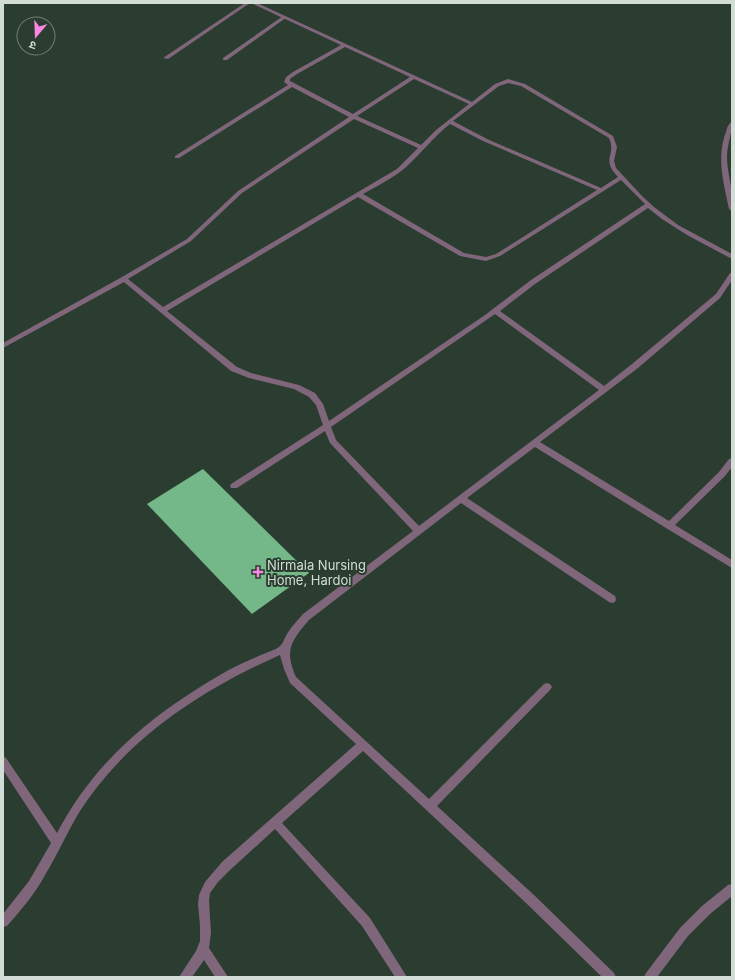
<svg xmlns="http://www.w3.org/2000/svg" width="735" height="980" font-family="Inter,'Noto Sans Devanagari',sans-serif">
	<rect width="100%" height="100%" fill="#2b3d30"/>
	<!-- building -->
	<polygon fill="#74b788" points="203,469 309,573 252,614 147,504"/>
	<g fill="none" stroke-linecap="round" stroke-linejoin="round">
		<!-- service -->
		<g fill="#80667a" fill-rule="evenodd">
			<polygon points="245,3 250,3 168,59 163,58"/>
			<polygon points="283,16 287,17 227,60 223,60 223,58"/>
		</g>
		<!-- minor -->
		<g fill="#80667a" fill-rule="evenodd">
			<path d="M 251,3 L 257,3 L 472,102 L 495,84 L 508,79 L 525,84 L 613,136 L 617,147 L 614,161 L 616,168 L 642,196 L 654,207 L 678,225 L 732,254 L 732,259 L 687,235 L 662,219 L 648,208 L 535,284 L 500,311 L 604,386 L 632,364 L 716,294 L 730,273 L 732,273 L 732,280 L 720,298 L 638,368 L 540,442 L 669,521 L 719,472 L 729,459 L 732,458 L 732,467 L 725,476 L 675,525 L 732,560 L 732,568 L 666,528 L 535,447 L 467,498 L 615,596 L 616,599 L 615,602 L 612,603 L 609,602 L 461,503 L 309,620 C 291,641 284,650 296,677 L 429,799 L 544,684 L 547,683 L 550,684 L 552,687 L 550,690 L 437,806 L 534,895 L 614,973 L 616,977 L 602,977 L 526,903 L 363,751 L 282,823 L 370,918 L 407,977 L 395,977 L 362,926 L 275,829 L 230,870 L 218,882 L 210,893 L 209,901 L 211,933 L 209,948 L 228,977 L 215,977 L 204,960 L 192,977 L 179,977 L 196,951 L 200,941 L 200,925 L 198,904 L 199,895 L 205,882 L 222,862 L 356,744 L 290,683 L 284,669 L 280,655 C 203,689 127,738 80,811 C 67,832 58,854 45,875 C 35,894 21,910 7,926 L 3,927 L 3,914 L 29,881 L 51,843 L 3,770 L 3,756 L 6,758 L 57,833 C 95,761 150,716 220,675 C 233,667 247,661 261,655 C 267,652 276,650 280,646 C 283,644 284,639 286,636 C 290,628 297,621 303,614 L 413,531 L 330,443 L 325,431 L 237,488 L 231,488 L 230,486 L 231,484 L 323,425 L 316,405 L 309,397 L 294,389 L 249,378 L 231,371 L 124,282 L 3,348 L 3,343 L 122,277 L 187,239 L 238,191 L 349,117 L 292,87 L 179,158 L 175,158 L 175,156 L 288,85 L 284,82 L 286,77 L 293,72 L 341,45 ZM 345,47 L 410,77 L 353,114 L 290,81 L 290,79 L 297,74 ZM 414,79 L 469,104 L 436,130 L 421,145 L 357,116 ZM 508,83 L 521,86 L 609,138 C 617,156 600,158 618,177 L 601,188 L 487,139 L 453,121 L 499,86 ZM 354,119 L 418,148 L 397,169 L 163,307 L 128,279 L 191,241 L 242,193 ZM 450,124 L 483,141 L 597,190 L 496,254 L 486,257 L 464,253 L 363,194 C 377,186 393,178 405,168 C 421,154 433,137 450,124 ZM 621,180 L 645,204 L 531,280 L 485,315 L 329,421 L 323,404 L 315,393 L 299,385 L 251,373 L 237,367 L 167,311 L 358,197 L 460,256 L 486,261 L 500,256 ZM 495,314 L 599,390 L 419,526 L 336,440 L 331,427 Z"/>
			<path d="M 732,122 C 732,134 727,145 727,157 C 727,170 731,182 732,195 C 733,200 732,206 732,211 L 729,209 C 724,184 716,157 726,132 C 727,128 728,124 732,122 Z"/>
			<polygon points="732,884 732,896 710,914 688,936 657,977 644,977 646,973 680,928 702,906 728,885"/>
		</g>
	</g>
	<!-- markers -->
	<path fill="#fb87e5" stroke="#2b3d30" stroke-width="1.5" d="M256 566h4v4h4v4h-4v4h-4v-4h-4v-4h4z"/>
	<g text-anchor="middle" stroke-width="4" stroke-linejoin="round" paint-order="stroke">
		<!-- poi labels -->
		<g font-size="13" fill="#d2ddd5" stroke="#2b3d30" text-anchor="start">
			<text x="267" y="570">Nirmala Nursing<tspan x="267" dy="15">Home, Hardoi</tspan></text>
		</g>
	</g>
	<!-- border -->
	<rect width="735" height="980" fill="none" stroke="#d2ddd5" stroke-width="8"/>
	<!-- north arrow -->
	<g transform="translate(36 36) rotate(199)"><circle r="19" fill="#2b3d30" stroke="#6e7d72"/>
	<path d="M0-3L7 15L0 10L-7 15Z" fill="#fb87e5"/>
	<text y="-6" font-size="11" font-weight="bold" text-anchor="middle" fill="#d2ddd5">उ</text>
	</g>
</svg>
